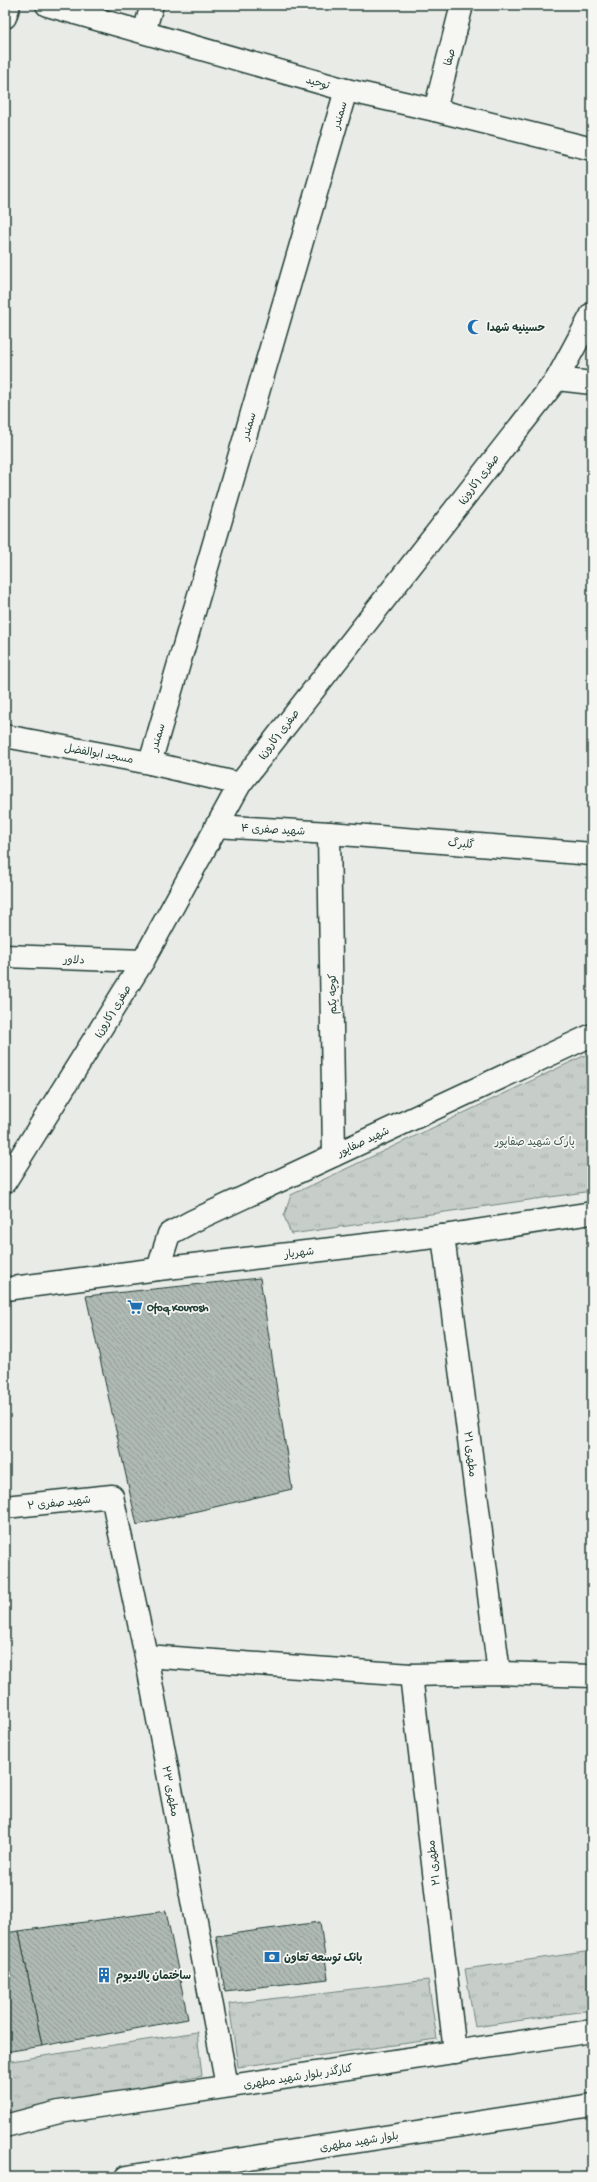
<svg xmlns="http://www.w3.org/2000/svg" width="597" height="2182" font-family="'Gochi Hand','Playpen Sans Arabic',sans-serif">
	<defs>
		<pattern id="park-tufts" width="24" height="20" patternUnits="userSpaceOnUse"><rect width="24" height="20" fill="#c7cec9"/><path d="M3 7l-1-3M5 7V3M7 7l1-3M15 17l-1-3M17 17v-4M19 17l1-3" fill="none" stroke="#aab2ad"/></pattern>
		<pattern id="building-back-hatch" width="6" height="6" patternUnits="userSpaceOnUse"><rect width="6" height="6" fill="#b0bab5"/><path d="M-1 5l2 2M0 0l6 6M5-1l2 2" fill="none" stroke="#8f9894"/></pattern>
	</defs>
	<rect width="100%" height="100%" fill="#e9ebe7"/>
	<filter id="ink" filterUnits="userSpaceOnUse"><feTurbulence type="fractalNoise" baseFrequency=".025" numOctaves="2"/><feDisplacementMap in="SourceGraphic" scale="8" xChannelSelector="R" yChannelSelector="G"/><feConvolveMatrix kernelMatrix="1 2 1 2 8 2 1 2 1" color-interpolation-filters="sRGB"/></filter>
	<g filter="url(#ink)">
		<!-- park -->
		<g fill="url(#park-tufts)" stroke="#73867e">
			<polygon points="592,1052 592,1191 291,1234 284,1216 291,1195"/>
			<polygon points="592,1951 592,2010 475,2027 465,1969"/>
			<polygon points="428,1980 437,2039 238,2067 229,2004"/>
			<polygon points="197,2032 202,2076 5,2115 5,2062"/>
		</g>
		<!-- building -->
		<g fill="url(#building-back-hatch)" stroke="#1f3d34">
			<polygon points="260,1278 292,1489 137,1525 86,1296"/>
			<polygon points="166,1911 188,2019 42,2046 19,1931"/>
			<polygon points="320,1922 328,1979 225,1991 216,1936"/>
			<polygon points="19,1931 42,2046 5,2052 5,1933"/>
		</g>
		<g fill="none" stroke-linecap="round" stroke-linejoin="round">
			<defs>
				<g id="minor">
					<polyline points="47,5 346,90 435,110 592,149"/>
					<polyline points="5,17 9,5"/>
					<polyline points="144,32 152,5"/>
					<polyline points="435,110 462,5"/>
					<polyline points="557,379 592,383"/>
					<polyline points="5,736 150,763 240,784"/>
					<polyline points="150,763 346,90"/>
					<polyline points="216,826 329,833 592,854"/>
					<polyline points="329,833 334,1155"/>
					<polyline points="5,956 143,961"/>
					<polyline points="5,1182 143,961 240,784 557,379 592,314"/>
					<polyline points="443,1236 499,1673"/>
					<polyline points="158,1269 169,1234 193,1221 592,1035"/>
					<polyline points="5,1289 158,1269 443,1236 592,1213"/>
					<polyline points="5,1507 112,1496 146,1656 227,2086"/>
					<polyline points="146,1656 411,1675 499,1673 592,1676"/>
					<polyline points="411,1675 455,2052"/>
					<polyline points="5,2126 59,2112 592,2031"/>
				</g>
				<polyline id="major" points="126,2177 592,2105"/>
			</defs>
			<!-- minor casing -->
			<use href="#minor" stroke="#1f3d34" stroke-width="25"/>
			<!-- major casing -->
			<use href="#major" stroke="#1f3d34" stroke-width="25"/>
			<!-- minor -->
			<use href="#minor" stroke="#f6f6f2" stroke-width="22"/>
			<!-- major -->
			<use href="#major" stroke="#f6f6f2" stroke-width="22"/>
		</g>
	</g>
	<!-- icons -->
	<defs>
		<symbol id="mosque-bare" viewBox="-9 -9 18 18"><path d="M3.5-4.9A6 6 0 1 0 3.5 4.9A5 5 0 1 1 3.5-4.9Z" fill="#1f6fb2" stroke="#f6f6f2" stroke-width="2.5" paint-order="stroke"/></symbol>
		<symbol id="supermarket-bare" viewBox="-9 -9 18 18"><path d="M-6-5.5h2.5l.6 2H6L4.5 2H-2.5L-4.4-4H-6ZM-1.5 3.2a1.3 1.3 0 1 0 .1 0ZM3 3.2a1.3 1.3 0 1 0 .1 0Z" fill="#1f6fb2" stroke="#f6f6f2" stroke-width="2.5" paint-order="stroke"/></symbol>
		<symbol id="bank-bare" viewBox="-9 -9 18 18"><path d="M-6-4H6V4H-6ZM0-2.3a2.3 2.3 0 1 0 0 4.6a2.3 2.3 0 1 0 0-4.6Z" fill="#1f6fb2" stroke="#f6f6f2" stroke-width="2.5" paint-order="stroke"/></symbol>
		<symbol id="building-bare" viewBox="-9 -9 18 18"><path d="M-4-6H4V6H1V3H-1V6H-4ZM-2.5-4.3h1.7v1.8h-1.7ZM.8-4.3h1.7v1.8H.8ZM-2.5-1h1.7V.8h-1.7ZM.8-1h1.7V.8H.8Z" fill="#1f6fb2" stroke="#f6f6f2" stroke-width="2.5" paint-order="stroke"/></symbol>
	</defs>
	<g fill-rule="evenodd">
		<use href="#mosque-bare" x="464" y="316" width="22" height="22"/>
		<use href="#supermarket-bare" x="124" y="1296" width="22" height="22"/>
		<use href="#bank-bare" x="261" y="1946" width="22" height="22"/>
		<use href="#building-bare" x="93" y="1964" width="22" height="22"/>
	</g>
	<g text-anchor="middle" stroke-width="3.5" stroke-linejoin="round" paint-order="stroke">
		<!-- street labels -->
		<g font-size="11" fill="#1f3d34" stroke="#f6f6f2">
			<text transform="translate(449 57) rotate(-76)" y="4">صفا</text>
			<text transform="translate(318 82) rotate(16)" y="4">توحید</text>
			<text transform="translate(339 115) rotate(-74)" y="4">سمندر</text>
			<text transform="translate(248 426) rotate(-74)" y="4">سمندر</text>
			<text transform="translate(478 479) rotate(-52)" y="4">صفری (کارون)</text>
			<text transform="translate(278 734) rotate(-52)" y="4">صفری (کارون)</text>
			<text transform="translate(157 737) rotate(-74)" y="4">سمندر</text>
			<text transform="translate(99 753) rotate(10)" y="4">مسجد ابوالفضل</text>
			<text transform="translate(273 829) rotate(3)" y="4">شهید صفری ۴</text>
			<text transform="translate(461 843) rotate(5)" y="4">گلبرگ</text>
			<text transform="translate(74 959) rotate(2)" y="4">دلاور</text>
			<text transform="translate(332 994) rotate(-91)" y="4">کوچه یکم</text>
			<text transform="translate(112 1011) rotate(-58)" y="4">صفری (کارون)</text>
			<text transform="translate(363 1141) rotate(-25)" y="4">شهید صفاپور</text>
			<text transform="translate(299 1252) rotate(-7)" y="4">شهریار</text>
			<text transform="translate(471 1454) rotate(83)" y="4">مطهری ۲۱</text>
			<text transform="translate(59 1502) rotate(-6)" y="4">شهید صفری ۲</text>
			<text transform="translate(171 1791) rotate(79)" y="4">مطهری ۲۳</text>
			<text transform="translate(433 1863) rotate(-97)" y="4">مطهری ۲۱</text>
			<text transform="translate(298 2076) rotate(-9)" y="4">کنارگذر بلوار شهید مطهری</text>
			<text transform="translate(359 2141) rotate(-9)" y="4">بلوار شهید مطهری</text>
		</g>
		<!-- poi labels -->
		<g font-size="11" font-weight="bold" fill="#1f3d34" stroke="#f6f6f2" text-anchor="start">
			<text x="487" y="331">حسینیه شهدا</text>
			<text x="147" y="1311">Ofoq Kourosh</text>
			<text x="284" y="1961">بانک توسعه تعاون</text>
			<text x="116" y="1979">ساختمان پالادیوم</text>
		</g>
		<!-- park labels -->
		<g font-size="11" fill="#415a52" stroke="#f6f6f2">
			<text x="535" y="1145">پارک شهید صفاپور</text>
		</g>
	</g>
	<!-- margin -->
	<rect width="597" height="2182" fill="none" stroke="#f6f6f2" stroke-width="20"/>
	<rect x="10" y="10" width="577" height="2162" fill="none" stroke="#1f3d34" stroke-width="1.5" filter="url(#ink)"/>
</svg>
